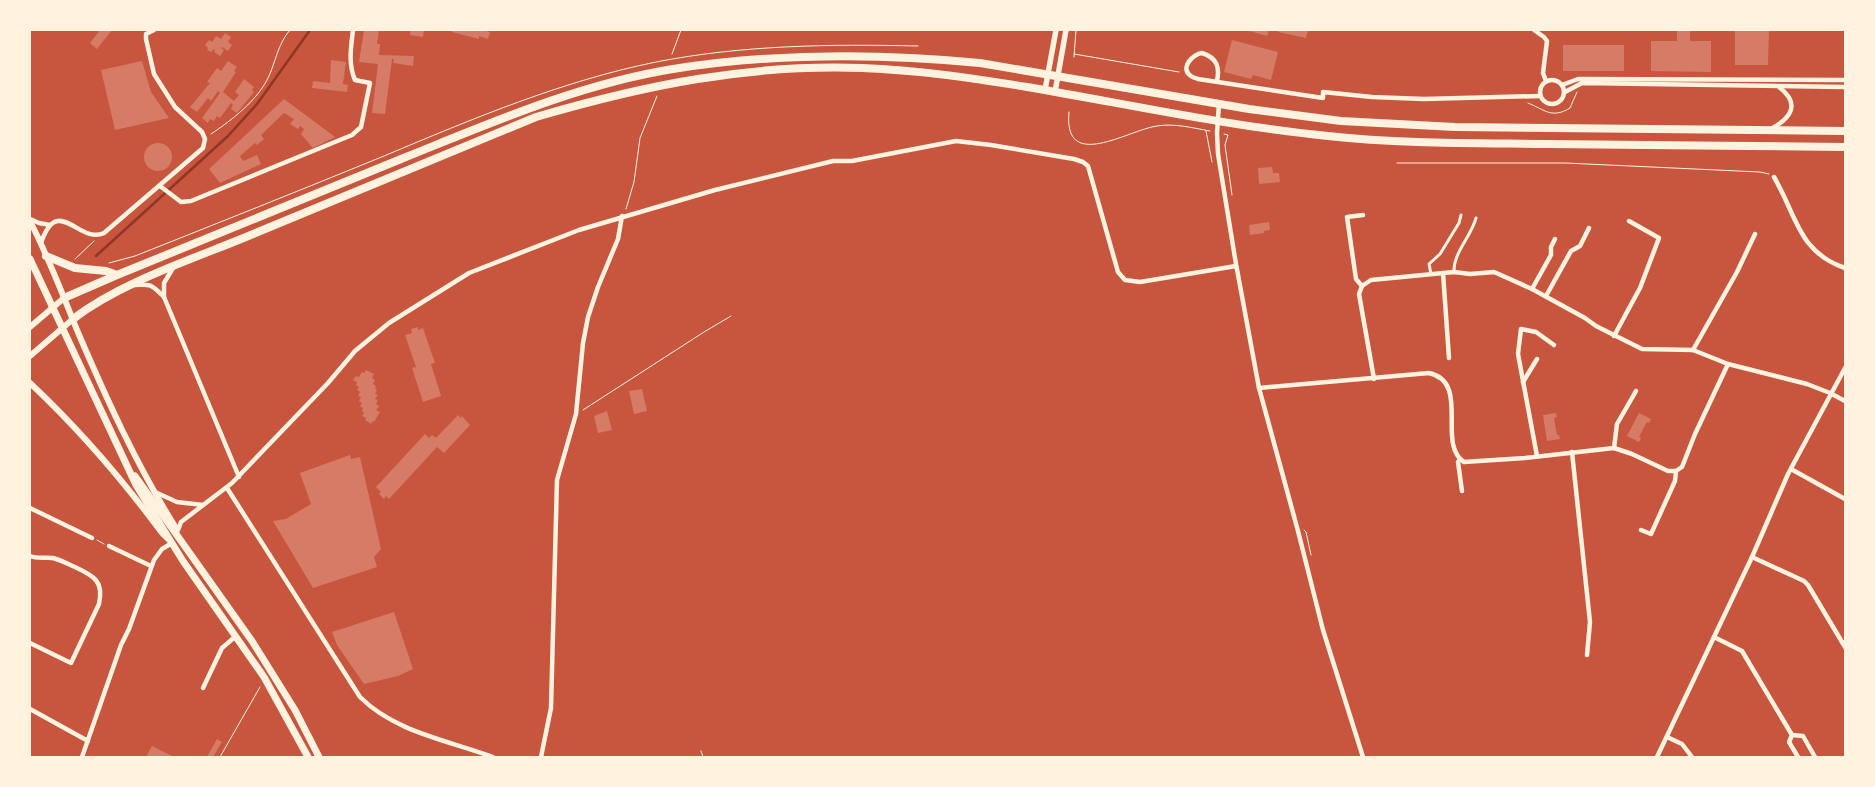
<svg xmlns="http://www.w3.org/2000/svg" width="1875" height="787" font-family="Literata,serif">
	<rect width="100%" height="100%" fill="#c8553d"/>
	<g fill="none" stroke-linecap="round" stroke-linejoin="round">
		<!-- stream -->
		<polyline stroke="#8f3625" stroke-width="2.5" points="96,256 228,136 257,104 310,30"/>
	</g>
	<!-- building -->
	<g fill="#d67c66">
		<polygon points="100,30 112,30 97,49 90,43"/>
		<polygon points="364,30 379,30 377,44 380,44 379,55 414,56 413,66 393,63 394,59 392,59 385,114 372,113 378,64 359,62"/>
		<polygon points="411,30 424,30 423,37 410,35"/>
		<polygon points="453,30 482,30 490,32 488,39 479,36 479,39 452,32"/>
		<polygon points="1246,30 1269,30 1267,36"/>
		<polygon points="1279,30 1308,30 1306,38 1278,32"/>
		<polygon points="1677,30 1690,30 1690,41 1711,41 1711,72 1651,71 1651,41 1677,41"/>
		<polygon points="1735,30 1769,30 1768,65 1735,65"/>
		<polygon points="225,33 231,37 228,42 232,45 228,51 222,47 221,48 224,50 220,56 214,52 215,50 214,49 211,52 207,50 208,48 205,45 209,40 212,42 216,36 221,39"/>
		<polygon points="1232,40 1278,52 1271,80 1253,75 1251,79 1224,72"/>
		<rect x="1563" y="45" width="61" height="26"/>
		<polygon points="331,60 346,62 343,84 348,85 347,92 312,88 313,81 330,83"/>
		<polygon points="142,61 151,92 169,118 115,130 101,70"/>
		<polygon points="228,61 237,67 234,71 236,72 223,92 234,101 239,95 235,92 244,79 254,87 252,90 254,92 237,113 231,109 233,105 231,103 220,118 217,116 214,121 210,119 208,123 202,118 220,93 218,91 211,101 208,98 197,112 190,107 210,83 207,82 217,68 221,71"/>
		<polygon points="284,99 335,137 313,148 301,134 304,129 300,126 298,129 290,124 294,119 284,113 261,135 264,139 257,145 255,143 240,156 243,161 257,155 261,164 220,183 209,169"/>
		<circle cx="158" cy="157" r="14"/>
		<polygon points="1272,167 1273,173 1279,173 1280,182 1259,184 1258,168"/>
		<polygon points="1269,222 1270,230 1264,231 1264,233 1250,235 1249,225"/>
		<polygon points="418,327 418,330 423,328 435,363 431,364 441,396 423,402 412,368 416,367 405,335 412,333 411,329"/>
		<polygon points="366,370 374,374 372,378 375,380 373,384 376,386 375,388 377,390 375,394 378,395 375,399 378,400 376,404 379,406 376,410 380,412 374,422 373,421 371,424 365,420 366,418 362,416 364,413 362,411 363,408 360,406 362,403 359,401 361,397 358,396 360,392 357,390 359,387 356,385 357,382 353,380 356,376 359,377 362,372 364,373"/>
		<polygon points="642,389 647,411 634,414 629,391"/>
		<polygon points="607,411 612,430 598,433 594,416"/>
		<polygon points="1556,413 1557,417 1554,418 1557,435 1559,435 1560,439 1547,441 1543,415"/>
		<polygon points="1639,413 1651,419 1649,423 1647,422 1643,429 1639,437 1641,438 1639,442 1627,436"/>
		<polygon points="458,415 461,418 462,416 470,425 444,453 437,447 389,499 386,496 384,499 379,494 381,492 376,487 425,434 429,438 432,435 436,438"/>
		<polygon points="350,455 351,459 360,457 381,549 374,557 377,567 313,588 273,521 286,519 311,504 300,473"/>
		<polygon points="394,612 413,669 398,676 364,684 337,645 332,632"/>
		<polygon points="217,739 222,742 213,757 207,757"/>
		<polygon points="152,746 174,757 146,757"/>
	</g>
	<g fill="none" stroke-linecap="round" stroke-linejoin="round">
		<!-- path -->
		<g stroke="#fff3e0" stroke-width="1">
			<polyline points="519,30 520,30"/>
			<polyline points="672,54 681,30"/>
			<polyline points="1074,54 1179,72"/>
			<polyline points="1074,57 1076,30"/>
			<path d="M 1528,103 C 1545,110 1552,119 1570,108 L 1577,92"/>
			<path d="M 1069,112 C 1063,173 1128,130 1157,126 C 1174,123 1193,128 1210,131"/>
			<polyline points="1206,131 1212,162"/>
			<path d="M 211,134 C 232,120 258,100 269,76 C 276,60 278,44 290,30"/>
			<polyline points="1224,134 1228,135 1225,145 1232,195"/>
			<polyline points="1397,163 1565,163 1760,172 1769,174"/>
			<polyline points="626,209 634,182 640,138 657,96"/>
			<polyline points="75,259 94,241"/>
			<path d="M 109,263 L 135,256 C 218,223 301,190 384,156 C 472,119 562,81 656,62 C 743,45 830,44 918,46"/>
			<polyline points="583,410 704,332 731,316"/>
			<polyline points="1304,530 1306,532 1311,555"/>
			<polyline points="97,540 104,544"/>
			<polyline points="701,751 703,757"/>
			<polyline points="220,757 260,687"/>
		</g>
		<!-- pedestrian -->
		<g stroke="#fff3e0" stroke-width="3">
			<path d="M 1454,272 C 1453,253 1471,237 1476,218"/>
			<polyline points="1431,274 1429,264 1440,254 1459,223 1461,215"/>
		</g>
		<!-- minor -->
		<g stroke="#fff3e0" stroke-width="4.5">
			<polyline points="1534,30 1544,37 1547,41 1543,73 1546,81"/>
			<circle cx="1552" cy="92" r="12"/>
			<path d="M 1217,81 C 1220,67 1217,58 1202,53 C 1193,54 1179,68 1191,76 C 1193,78 1196,78 1198,79 L 1323,98 L 1323,92 L 1372,97 L 1424,99 L 1540,96"/>
			<polyline points="1562,85 1578,79 1845,80"/>
			<polyline points="1565,92 1582,83 1845,87"/>
			<polyline points="1219,104 1217,133 1218,154 1236,264 1259,388 1298,531 1323,630 1363,757"/>
			<path d="M 1771,129 C 1791,118 1801,104 1779,87"/>
			<path d="M 1774,177 C 1797,216 1798,252 1845,268"/>
			<path d="M 160,186 L 181,202 L 191,201 L 352,135 L 361,127 L 370,83 L 355,80 C 348,64 351,47 353,30"/>
			<polyline points="30,219 39,223 50,225"/>
			<path d="M 41,243 C 58,193 79,245 104,233 L 203,148 L 205,139 L 202,132 L 175,107 L 154,74 L 146,39 L 146,34 L 154,30"/>
			<polyline points="1443,273 1449,358"/>
			<path d="M 133,285 C 152,284 151,284 164,297 L 239,477"/>
			<polyline points="1362,286 1371,280 1454,272 1470,274 1494,272 1532,289 1585,318 1596,326 1642,349 1693,350 1728,364 1807,384 1830,393 1845,401"/>
			<polyline points="1362,286 1359,294 1374,379"/>
			<polyline points="1362,286 1356,279 1347,217 1363,215"/>
			<polyline points="1532,289 1551,255 1551,247 1555,239"/>
			<polyline points="1546,296 1571,251 1580,246 1589,228"/>
			<polyline points="164,297 164,283 173,268"/>
			<polyline points="1614,336 1640,288 1659,238 1629,221"/>
			<polyline points="1693,350 1737,272 1755,234"/>
			<polyline points="1523,382 1537,359"/>
			<path d="M 1259,388 L 1429,373 C 1471,382 1436,444 1464,462 L 1525,458 L 1614,448 L 1632,454 L 1668,471 L 1676,471"/>
			<polyline points="1614,448 1617,424 1636,391"/>
			<polyline points="1572,452 1590,622 1587,655"/>
			<polyline points="1537,456 1518,354 1521,329 1536,332 1554,345"/>
			<polyline points="1460,459 1458,462 1462,491"/>
			<polyline points="1791,469 1845,499"/>
			<path d="M 227,488 L 360,697 C 395,732 447,740 493,757"/>
			<polyline points="155,492 177,502 203,505"/>
			<polyline points="30,508 92,538"/>
			<polyline points="178,530 181,522 232,483 328,383 355,351 389,323 469,273 579,230 715,190 833,161 852,161 956,141 991,145 1074,159 1083,162 1088,166 1118,272 1125,280 1140,282 1236,266"/>
			<polyline points="1641,530 1651,534 1675,481 1676,471 1682,467 1695,434 1728,364"/>
			<polyline points="109,546 151,566"/>
			<path d="M 30,556 C 37,559 46,557 53,558 C 61,560 68,564 75,567 C 94,576 104,581 99,604 L 71,663 L 30,643"/>
			<polyline points="1752,557 1804,581 1808,585 1845,647"/>
			<polyline points="1714,637 1742,651 1792,735"/>
			<polyline points="203,688 222,648 236,636"/>
			<polyline points="30,709 88,741"/>
			<polyline points="1792,735 1803,736 1815,757"/>
			<polyline points="1792,735 1789,742 1798,757"/>
			<polyline points="1667,737 1682,744 1692,757"/>
			<polyline points="82,757 121,645 129,629 154,560 162,549 172,543"/>
			<polyline points="541,757 551,708 557,480 576,414 583,343 588,317 598,287 618,239 622,216"/>
			<polyline points="1657,757 1752,557 1788,474 1845,368"/>
		</g>
		<!-- tertiary -->
		<g stroke="#fff3e0" stroke-width="5.5">
			<polyline points="1045,90 1056,30"/>
			<polyline points="1055,92 1066,30"/>
		</g>
		<!-- secondary -->
		<g stroke="#fff3e0" stroke-width="6">
			<path d="M 30,221 C 48,256 62,293 77,330 C 106,398 137,466 176,528"/>
			<polyline points="30,327 64,298"/>
			<polyline points="30,356 73,319"/>
			<path d="M 30,383 C 79,429 122,479 162,533 L 168,539"/>
		</g>
		<!-- primary -->
		<g stroke="#fff3e0" stroke-width="7">
			<polyline points="30,259 136,485 183,561 264,677 308,757"/>
			<polyline points="135,476 252,641 295,710 319,757"/>
		</g>
		<!-- trunk -->
		<g stroke="#fff3e0" stroke-width="8">
			<polyline points="46,256 75,268 106,271 117,275"/>
			<path d="M 64,298 L 117,275 C 213,236 310,196 406,157 C 493,122 580,84 673,69 C 775,53 878,53 980,63 L 1249,109 L 1341,121 L 1455,127 L 1845,131"/>
			<path d="M 73,319 C 120,283 190,260 246,237 C 343,197 440,157 536,117 C 645,85 749,64 862,68 C 918,70 972,78 1027,87 C 1127,104 1227,126 1328,136 C 1401,144 1474,143 1547,144 C 1646,145 1746,146 1845,147"/>
		</g>
	</g>
	<!-- border -->
	<rect width="1875" height="787" fill="none" stroke="#fff3e0" stroke-width="62"/>
</svg>
